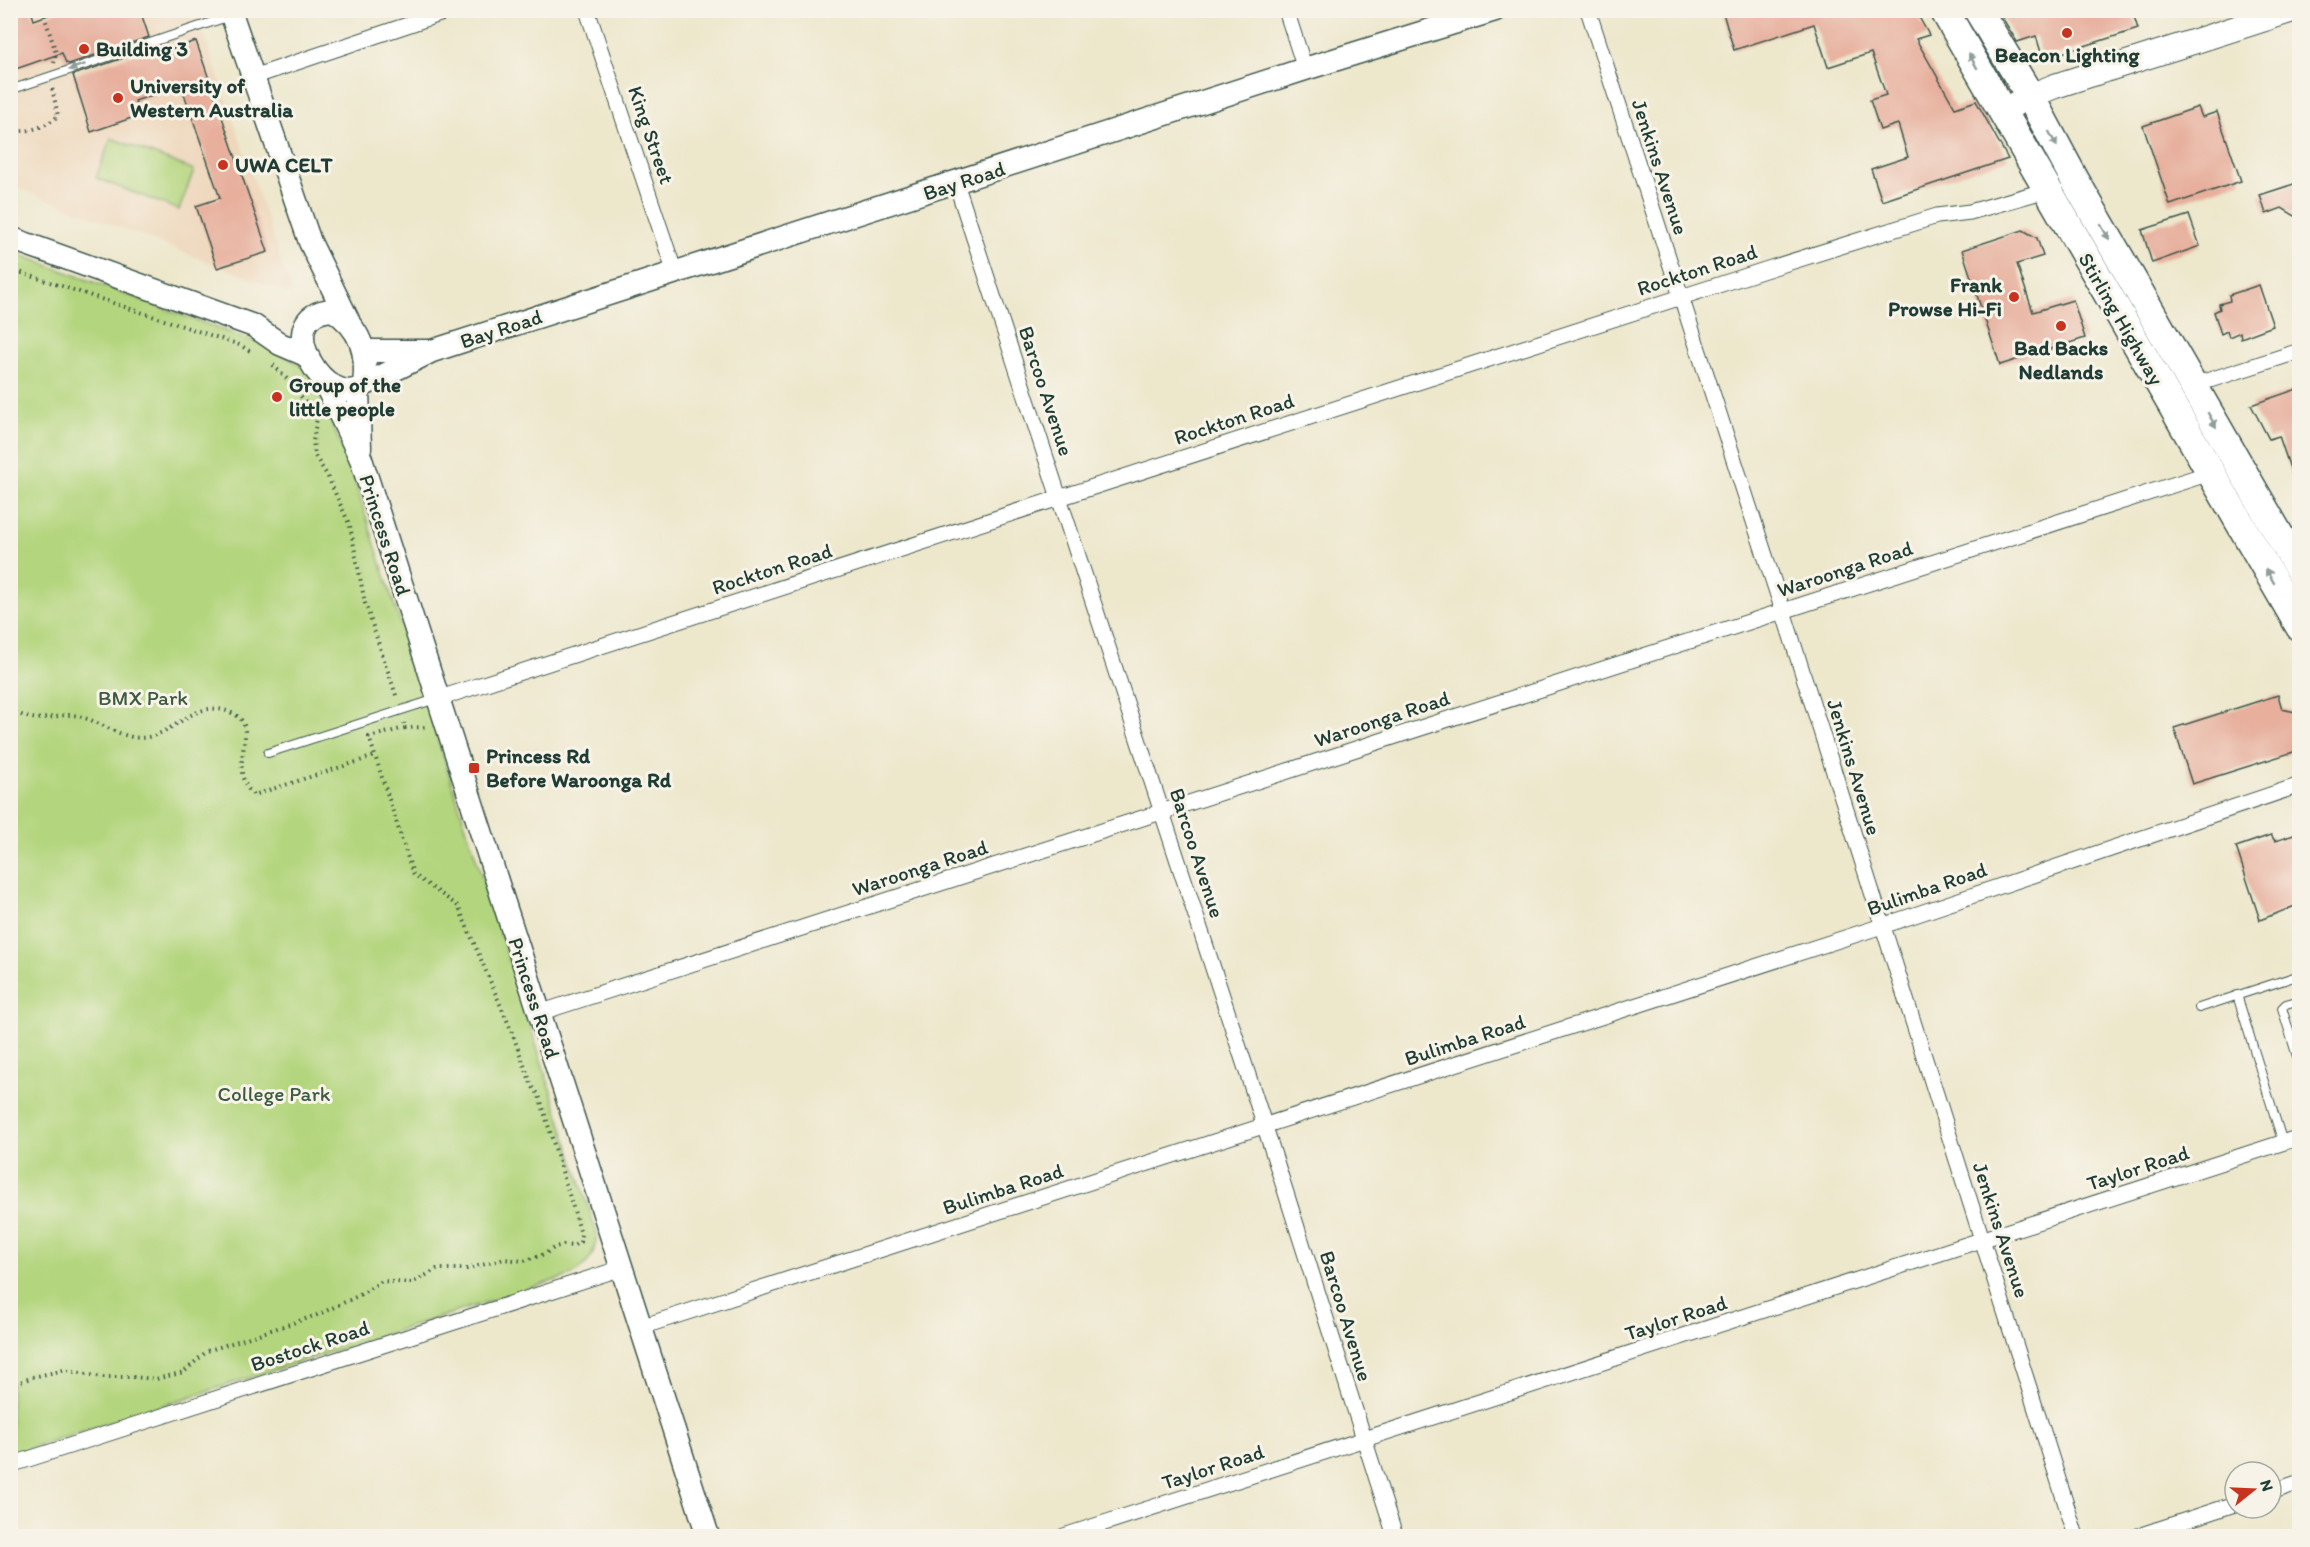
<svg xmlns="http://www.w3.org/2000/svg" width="2310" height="1547" font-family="Itim,sans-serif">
	<rect width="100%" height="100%" fill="#f7f3e8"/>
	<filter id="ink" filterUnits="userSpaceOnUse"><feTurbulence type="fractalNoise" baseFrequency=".0167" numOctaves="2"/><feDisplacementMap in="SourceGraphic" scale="12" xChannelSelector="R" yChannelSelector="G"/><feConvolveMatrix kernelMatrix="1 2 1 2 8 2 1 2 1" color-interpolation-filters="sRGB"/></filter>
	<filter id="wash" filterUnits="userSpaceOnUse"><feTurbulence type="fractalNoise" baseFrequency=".008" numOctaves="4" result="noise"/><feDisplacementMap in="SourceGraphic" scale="24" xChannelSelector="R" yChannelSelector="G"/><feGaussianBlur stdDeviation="1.35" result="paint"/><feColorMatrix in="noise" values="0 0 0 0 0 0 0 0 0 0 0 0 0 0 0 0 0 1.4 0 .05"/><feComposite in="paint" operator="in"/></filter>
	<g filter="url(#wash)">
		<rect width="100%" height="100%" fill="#ede7cc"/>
		<!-- built -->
		<polygon fill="#eed7bb" points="10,11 196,11 293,295 11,185"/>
		<!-- green -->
		<g fill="#b3d57d" stroke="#698958" stroke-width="1.5">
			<polygon points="111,138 194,170 179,210 96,178"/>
			<path d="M 10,251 L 271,348 L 304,367 L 314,380 L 352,473 L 597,1234 C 594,1256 591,1262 572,1275 L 11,1454 Z"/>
		</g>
		<g id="blocks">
			<!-- building -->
			<g fill="#e7af9c">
				<polygon points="10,10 31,10 34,20 62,10 140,10 149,37 69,64 66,63 62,53 10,71"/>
				<polygon points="1722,10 1915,10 1929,35 1916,39 1955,108 1976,101 2008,159 1882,201 1871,169 1908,157 1898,124 1880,130 1870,100 1886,95 1871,53 1828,67 1814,24 1734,50"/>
				<polygon points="2000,10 2132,10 2138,29 2043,59 2036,36 2017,42 2003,19"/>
				<polygon points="196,41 268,252 217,268 196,206 220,198 181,85 135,101 140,115 91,132 73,75 153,48 155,55"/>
				<polygon points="2198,107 2202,117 2217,112 2241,181 2170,205 2143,126"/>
				<polygon points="2300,182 2300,219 2282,208 2266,214 2260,195"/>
				<polygon points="2189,215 2200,246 2152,263 2142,230"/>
				<polygon points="2023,230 2037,238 2043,256 2017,264 2033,312 2073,300 2085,338 2000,365 1962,250"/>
				<polygon points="2259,285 2273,326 2241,338 2240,332 2229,337 2227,331 2221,334 2214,312 2220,309 2219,304 2230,301 2229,295"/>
				<polygon points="2300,388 2300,488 2297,489 2279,436 2269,439 2251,405"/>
				<polygon points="2278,695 2282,709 2300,713 2300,750 2192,784 2174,728"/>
				<polygon points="2300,833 2300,904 2260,920 2236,847 2271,835 2275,841"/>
			</g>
		</g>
	</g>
	<g filter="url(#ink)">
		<use href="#blocks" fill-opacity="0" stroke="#3e564b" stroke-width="1.5"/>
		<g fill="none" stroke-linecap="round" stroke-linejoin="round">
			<defs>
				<g id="lane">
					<polyline points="10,90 230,16"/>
					<polyline points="268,753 436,699"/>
					<polyline points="2237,995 2283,1143"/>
					<polyline points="2300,1000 2286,1004 2282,1008 2300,1066"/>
					<polyline points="2199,1008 2300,975"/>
				</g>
				<g id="street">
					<polyline points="587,10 675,273"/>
					<polyline points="1286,10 1305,69"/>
					<polyline points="1588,10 1783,611 2076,1536"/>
					<polyline points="253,77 452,10"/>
					<polyline points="956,183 1265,1127 1395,1536"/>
					<polyline points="2188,387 2300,351"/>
					<polyline points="437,699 1771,268 1937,216 1970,212 2047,190"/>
					<polyline points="539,1013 2216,471"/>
					<polyline points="641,1327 1882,926 2300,785"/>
					<polyline points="10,1465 622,1268"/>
					<polyline points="2271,1492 2300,1482"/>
					<polyline points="1064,1536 2300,1137"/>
					<polyline points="2138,1536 2235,1504"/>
				</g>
				<g id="secondary">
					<polyline points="230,10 310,242 348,320"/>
					<polyline points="10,238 254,326 280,344 308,356"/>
					<path d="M 333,310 C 361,329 368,352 364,385 C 329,416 265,314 333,310 Z"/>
					<polyline points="364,351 428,351"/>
					<polyline points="324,381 361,459 708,1536"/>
					<polyline points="364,385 432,351 1305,69 1495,10"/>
					<polyline points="358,391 360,448"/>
				</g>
				<polyline id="primary" points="2002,111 2030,96 2055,86 2293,10"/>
				<g id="highway">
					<polyline points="1944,10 2300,627"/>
					<polyline points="1978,10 2030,96 2076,182 2300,571"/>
				</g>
			</defs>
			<!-- lane casing -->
			<use href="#lane" stroke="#3e564b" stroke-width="10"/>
			<!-- street casing -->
			<use href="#street" stroke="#3e564b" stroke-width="17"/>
			<!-- secondary casing -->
			<use href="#secondary" stroke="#3e564b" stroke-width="25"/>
			<!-- primary casing -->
			<use href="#primary" stroke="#3e564b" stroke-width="26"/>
			<!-- highway casing -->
			<use href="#highway" stroke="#3e564b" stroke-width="31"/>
			<!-- path -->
			<g stroke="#3e564b" stroke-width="4" stroke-dasharray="1.5 4.5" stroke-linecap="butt">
				<polyline points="54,63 56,53 44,15 55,10"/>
				<path d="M 10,129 C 26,135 46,126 58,116 L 52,88"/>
				<polyline points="10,269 240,345 251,352"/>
				<polyline points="273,365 289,381 317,418 313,441 315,456 327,475 350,526 365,603 397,698"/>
				<path d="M 10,710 C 17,713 25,717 32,718 C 47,721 63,712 78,716 C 101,721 124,742 148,737 C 179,731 196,697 232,713 C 264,727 223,768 254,795 L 375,756"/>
				<polyline points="405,728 426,727"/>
				<polyline points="10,1386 33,1377 64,1370 103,1377 133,1377 156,1379 184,1372 207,1351 317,1315 358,1296 382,1281 412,1283 437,1269 467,1269 504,1259 524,1261 545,1254 555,1247 563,1245 573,1246 580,1242 581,1234 539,1095 532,1086 509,1025 458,906 413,874 369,737 405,728 404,723"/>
			</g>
			<!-- lane -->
			<use href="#lane" stroke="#fff" stroke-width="8"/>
			<!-- street -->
			<use href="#street" stroke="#fff" stroke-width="15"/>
			<!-- secondary -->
			<use href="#secondary" stroke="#fff" stroke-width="22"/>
			<!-- primary -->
			<use href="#primary" stroke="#fff" stroke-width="24"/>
			<!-- highway -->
			<use href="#highway" stroke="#fff" stroke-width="28"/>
		</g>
		<!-- one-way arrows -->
		<defs><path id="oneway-solid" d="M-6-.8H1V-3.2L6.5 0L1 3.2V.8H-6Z" transform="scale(1.5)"/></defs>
		<g fill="#8f9e9a">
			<use href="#oneway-solid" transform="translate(1973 61) rotate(-120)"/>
			<use href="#oneway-solid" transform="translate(77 67) rotate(161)"/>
			<use href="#oneway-solid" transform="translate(2053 139) rotate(62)"/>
			<use href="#oneway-solid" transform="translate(2105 232) rotate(60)"/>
			<use href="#oneway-solid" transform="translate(2212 420) rotate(60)"/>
			<use href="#oneway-solid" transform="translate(2270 576) rotate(-120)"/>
		</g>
	</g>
	<!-- markers -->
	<g fill="#c8321e" stroke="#f7f3e8" stroke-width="2">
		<circle cx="2067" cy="33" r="6"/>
		<circle cx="84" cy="49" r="6"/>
		<circle cx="118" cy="98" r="6"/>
		<circle cx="223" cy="165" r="6"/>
		<circle cx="2014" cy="297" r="6"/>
		<circle cx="2061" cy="326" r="6"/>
		<circle cx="277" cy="397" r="6"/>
		<rect x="468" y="762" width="12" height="12" rx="3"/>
	</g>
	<g text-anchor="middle" stroke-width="6" stroke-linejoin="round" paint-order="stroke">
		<!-- poi labels -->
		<g font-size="21" font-weight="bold" fill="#1f3d34" stroke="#f7f3e8" text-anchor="start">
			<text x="96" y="56">Building 3</text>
			<text x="2067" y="62" text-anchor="middle">Beacon Lighting</text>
			<text x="130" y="93">University of<tspan x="130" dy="24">Western Australia</tspan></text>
			<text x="235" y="172">UWA CELT</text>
			<text x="2002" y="292" text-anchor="end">Frank<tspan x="2002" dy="24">Prowse Hi-Fi</tspan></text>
			<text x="2061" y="355" text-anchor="middle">Bad Backs<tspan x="2061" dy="24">Nedlands</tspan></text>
			<text x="289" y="392">Group of the<tspan x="289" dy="24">little people</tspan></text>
			<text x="486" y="763">Princess Rd<tspan x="486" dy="24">Before Waroonga Rd</tspan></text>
		</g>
		<!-- street labels -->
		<g font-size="21" fill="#1f3d34" stroke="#f7f3e8">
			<text transform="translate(651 135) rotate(71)" y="7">King Street</text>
			<text transform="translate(1660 167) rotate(72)" y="7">Jenkins Avenue</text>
			<text transform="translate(964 181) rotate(-18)" y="7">Bay Road</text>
			<text transform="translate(1697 270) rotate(-18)" y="7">Rockton Road</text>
			<text transform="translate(2121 319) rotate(60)" y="7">Stirling Highway</text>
			<text transform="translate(501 329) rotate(-18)" y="7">Bay Road</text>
			<text transform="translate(1046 391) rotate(72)" y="7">Barcoo Avenue</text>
			<text transform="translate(1234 419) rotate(-18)" y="7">Rockton Road</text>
			<text transform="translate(385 535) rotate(72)" y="7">Princess Road</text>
			<text transform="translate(772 569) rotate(-18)" y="7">Rockton Road</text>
			<text transform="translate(1845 569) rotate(-18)" y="7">Waroonga Road</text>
			<text transform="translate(1382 719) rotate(-18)" y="7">Waroonga Road</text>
			<text transform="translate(1854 767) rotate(73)" y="7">Jenkins Avenue</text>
			<text transform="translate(1197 853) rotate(72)" y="7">Barcoo Avenue</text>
			<text transform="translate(920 868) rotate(-18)" y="7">Waroonga Road</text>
			<text transform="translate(1927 889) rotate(-19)" y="7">Bulimba Road</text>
			<text transform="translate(534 998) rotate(72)" y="7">Princess Road</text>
			<text transform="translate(1465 1040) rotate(-18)" y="7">Bulimba Road</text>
			<text transform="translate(2138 1168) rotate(-18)" y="7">Taylor Road</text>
			<text transform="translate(1003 1189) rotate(-18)" y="7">Bulimba Road</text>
			<text transform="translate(2001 1230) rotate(72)" y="7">Jenkins Avenue</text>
			<text transform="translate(1346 1316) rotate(73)" y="7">Barcoo Avenue</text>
			<text transform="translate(1676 1318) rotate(-18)" y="7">Taylor Road</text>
			<text transform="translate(310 1346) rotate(-18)" y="7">Bostock Road</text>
			<text transform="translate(1213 1467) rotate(-18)" y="7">Taylor Road</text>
		</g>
		<!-- park labels -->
		<g font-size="21" fill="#3d5b43" stroke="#f7f3e8">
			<text x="143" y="705">BMX Park</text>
			<text x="274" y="1101">College Park</text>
		</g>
	</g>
	<!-- margin -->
	<rect width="2310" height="1547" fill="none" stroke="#f7f3e8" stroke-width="36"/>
	<!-- north arrow -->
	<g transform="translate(2253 1490) rotate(72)"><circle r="28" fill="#f7f3e8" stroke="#a1aaa0" stroke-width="1.5"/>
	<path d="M0-4.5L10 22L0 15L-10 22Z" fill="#c8321e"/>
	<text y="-9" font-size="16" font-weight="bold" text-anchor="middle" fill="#1f3d34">N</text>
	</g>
</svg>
